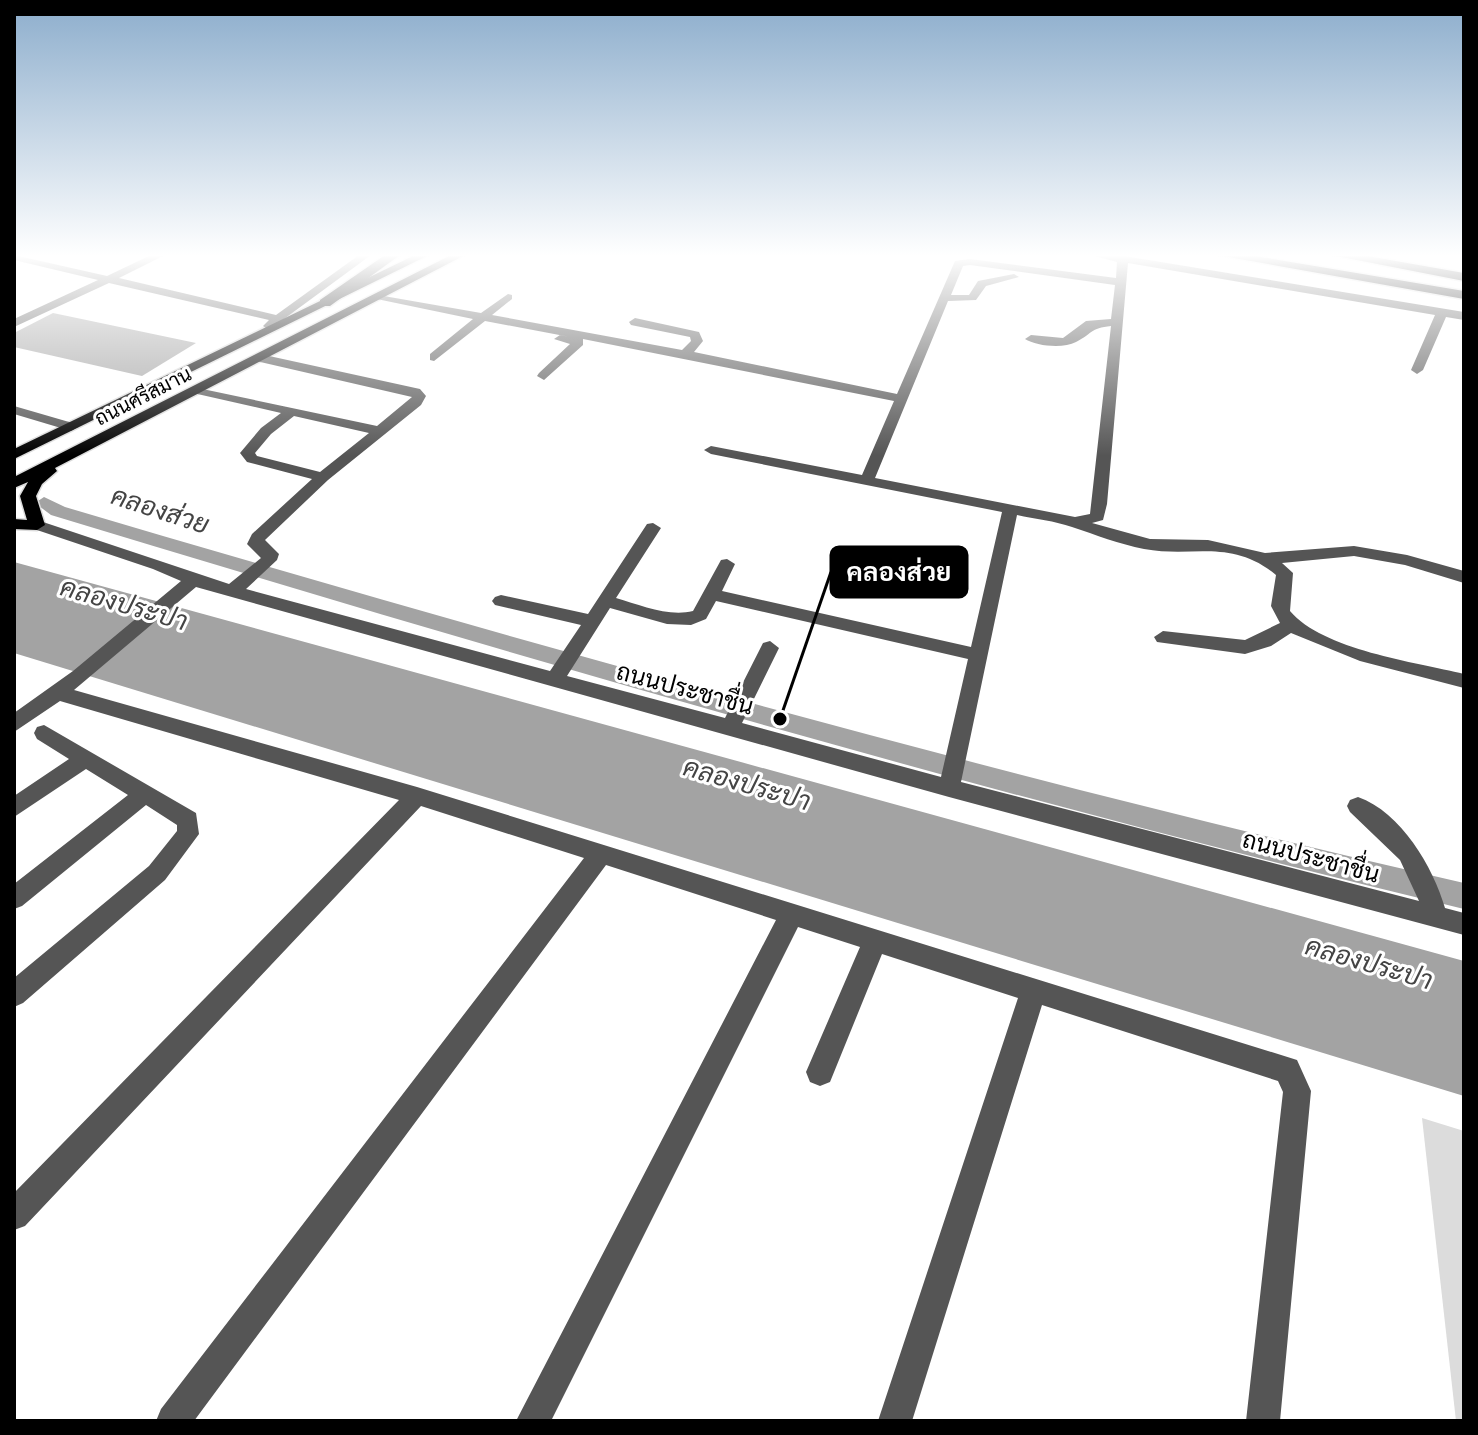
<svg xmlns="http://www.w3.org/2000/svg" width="1478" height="1435" font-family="Rubik,Sarabun,sans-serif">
	<rect width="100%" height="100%" fill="#fff"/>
	<!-- green -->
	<polygon fill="#dcdcdc" points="1422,1118 1464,1131 1464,1421 1456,1421"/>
	<!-- water -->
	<g fill="#a3a3a3">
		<polygon points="53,313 196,343 142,376 14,347 14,333"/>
		<polygon points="14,562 1464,961 1464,1096 14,653"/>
	</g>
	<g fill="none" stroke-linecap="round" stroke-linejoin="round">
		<!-- canal -->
		<path fill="#a3a3a3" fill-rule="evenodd" d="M 44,497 L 65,507 C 528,644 993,775 1464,883 L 1464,909 C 989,795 519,657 51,515 L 35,503 Z"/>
		<defs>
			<g id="major">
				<polygon points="415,255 429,255 14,459 14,449"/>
				<polygon points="451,255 465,255 55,468 57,471 42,484 36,496 45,525 37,530 14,529 14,519 27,520 20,496 28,482 14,488 14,477"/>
			</g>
			<g id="highway">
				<polygon points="385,255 400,255 330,306 320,306 320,300"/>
				<polygon points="1217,255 1249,255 1464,291 1464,299"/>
				<polygon points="1331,255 1362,255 1464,273 1464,281"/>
			</g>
		</defs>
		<!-- major casing -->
		<use href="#major" stroke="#dbdbdb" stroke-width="3"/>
		<!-- highway casing -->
		<use href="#highway" stroke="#dbdbdb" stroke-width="3"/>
		<!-- minor -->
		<g fill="#555" fill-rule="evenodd">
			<polygon points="14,255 107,276 151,255 165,255 119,278 276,315 359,255 371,255 269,330 263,326 269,320 109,283 14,327 14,319 98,280 14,260"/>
			<path d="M 1091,255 L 1118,255 L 1464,312 L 1464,320 L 1446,317 L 1423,370 L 1417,374 L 1411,370 L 1435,315 L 1128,263 L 1107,504 L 1103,520 L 1092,523 L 1150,539 L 1208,540 L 1265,553 L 1354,546 L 1407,555 L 1464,571 L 1464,583 L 1405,565 L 1354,556 L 1282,563 L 1293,573 L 1290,611 C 1323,650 1415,662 1464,674 L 1464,688 L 1360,661 L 1291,633 L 1271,646 L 1245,654 L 1157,642 L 1154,637 L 1163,631 L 1245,640 L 1280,623 L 1271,606 L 1276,575 C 1231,538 1193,558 1144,549 C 1119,544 1096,535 1072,527 C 1055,521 1035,519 1017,515 L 961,782 L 1419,901 L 1400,860 L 1350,812 L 1347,806 L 1350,800 L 1358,797 C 1401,812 1433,867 1445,908 L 1464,913 L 1464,935 L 949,797 L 196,587 L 74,690 L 417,787 L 1297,1060 L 1311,1091 L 1280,1421 L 1246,1421 L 1283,1092 L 1278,1081 L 1042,1005 L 912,1421 L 878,1421 L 1018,998 L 882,954 L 830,1082 L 820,1086 L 810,1082 L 806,1072 L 860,947 L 798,927 L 551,1421 L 516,1421 L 776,920 L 606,865 L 194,1421 L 156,1421 L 161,1409 L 584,858 L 421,806 L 25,1226 L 14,1230 L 14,1193 L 399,800 L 60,701 L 14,732 L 14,713 L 73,671 L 181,581 L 153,569 L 31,528 L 31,522 L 43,522 L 229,584 L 261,558 L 247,544 L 252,534 L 312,479 L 247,462 L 240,453 L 261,428 L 281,413 L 193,393 L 193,387 L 377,426 L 412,397 L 256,361 L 256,355 L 260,354 L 420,389 L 426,396 L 421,405 L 328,480 L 265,540 L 279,554 L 277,560 L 246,589 L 550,671 L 581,625 L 495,605 L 492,601 L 495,597 L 501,595 L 588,614 L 647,524 L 653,523 L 661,528 L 616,598 C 640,605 668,617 693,611 L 721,560 L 727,559 L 735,564 L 722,591 L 971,647 L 1002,512 L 711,454 L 704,450 L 711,446 L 862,475 L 894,401 L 583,339 L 583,345 L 544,380 L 537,376 L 539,373 L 570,344 L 554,339 L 560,335 L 570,337 L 485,321 L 434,361 L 430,360 L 430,354 L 473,319 L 372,298 L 378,295 L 481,313 L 508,294 L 512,295 L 512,299 L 492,315 L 682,350 L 691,341 L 690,337 L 631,325 L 629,322 L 635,318 L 699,332 L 703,341 L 694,352 L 897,394 L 955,261 L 970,259 L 1116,278 L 1117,262 ZM 970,265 L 1115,285 L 1111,319 L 1086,321 L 1063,338 L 1031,335 L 1025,339 C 1036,346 1063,349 1076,342 C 1092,334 1090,328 1111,326 L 1090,514 L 1075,517 L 875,478 L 948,301 L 976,300 L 986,286 L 1019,277 L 1014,274 L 978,281 L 969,295 L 951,295 L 963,266 ZM 294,416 L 369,433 L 320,472 L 257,456 L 255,453 L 271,434 ZM 716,601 L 968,659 L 941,777 L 742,723 L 779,648 L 770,641 L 763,643 L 725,718 L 567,676 L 610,608 L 667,624 L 691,625 L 706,619 Z"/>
			<polygon points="14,406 76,424 78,427 71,431 14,414"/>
			<polygon points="44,725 196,813 199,834 165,880 23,1003 14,1007 14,978 149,866 177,831 177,825 146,805 22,906 14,909 14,884 128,795 86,769 14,817 14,796 69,759 37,739 34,733 37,727"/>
		</g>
		<!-- major -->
		<use href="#major" fill="#000" fill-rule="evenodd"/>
		<!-- highway -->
		<use href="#highway" fill="#000" fill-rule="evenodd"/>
	</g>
	<!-- sky -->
	<linearGradient id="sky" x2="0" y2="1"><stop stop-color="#8cadcc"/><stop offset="0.56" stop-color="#fff"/><stop offset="1" stop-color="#fff" stop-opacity="0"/></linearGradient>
	<rect width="1478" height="456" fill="url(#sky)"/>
	<g text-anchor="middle" stroke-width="6" stroke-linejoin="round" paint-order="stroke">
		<!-- far-street labels -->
		<g font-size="20" fill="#000" stroke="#fff">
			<text transform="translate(143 396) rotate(-27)" y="7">ถนนศรีสมาน</text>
		</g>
		<!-- street labels -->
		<g font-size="24" fill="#000" stroke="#fff">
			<text transform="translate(685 689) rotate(15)" y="8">ถนนประชาชื่น</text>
			<text transform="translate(1311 857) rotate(15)" y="8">ถนนประชาชื่น</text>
		</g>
		<!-- water labels -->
		<g font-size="26" font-style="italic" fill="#444" stroke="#fff">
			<text transform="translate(160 510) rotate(18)" y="9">คลองส่วย</text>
			<text transform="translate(124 604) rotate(16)" y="9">คลองประปา</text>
			<text transform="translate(747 784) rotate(16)" y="9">คลองประปา</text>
			<text transform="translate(1369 963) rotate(16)" y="9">คลองประปา</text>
		</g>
	</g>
	<!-- callouts -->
	<path fill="none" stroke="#000" stroke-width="3" d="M780 719L831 572"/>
	<circle fill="#000" stroke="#fff" stroke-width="3" cx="780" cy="719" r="8"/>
	<rect fill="#000" stroke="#000" stroke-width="3" x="831" y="547" width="136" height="50" rx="8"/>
	<g font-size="26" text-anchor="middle" font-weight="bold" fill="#fff">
		<text x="899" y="581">คลองส่วย</text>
	</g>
	<!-- border -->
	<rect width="1478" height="1435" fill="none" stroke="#000000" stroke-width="32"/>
</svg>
